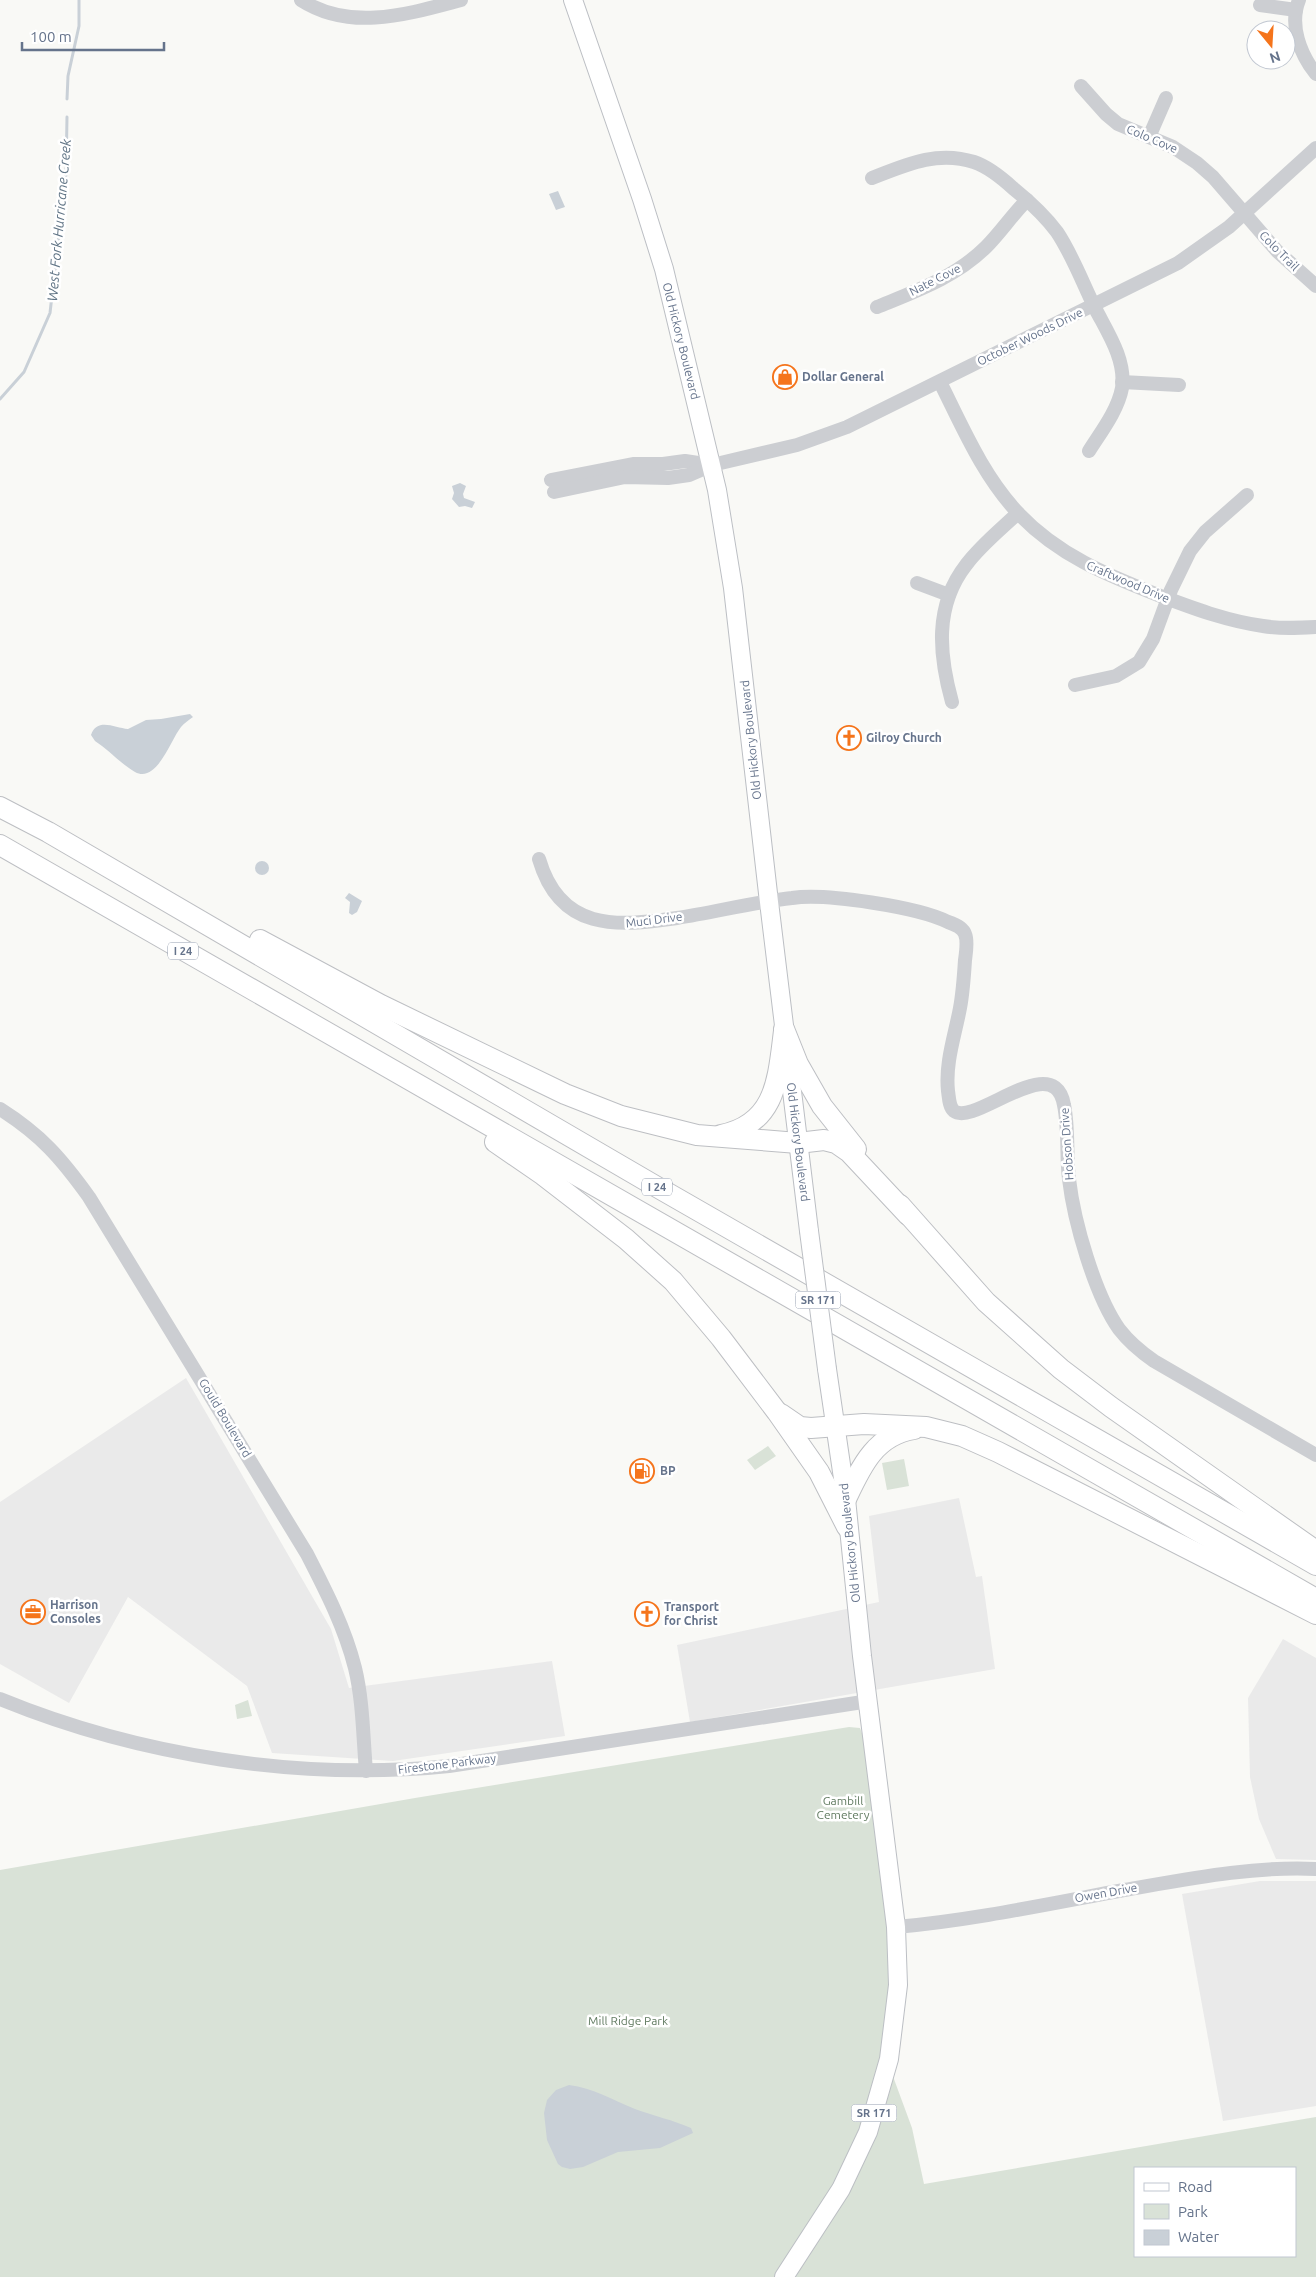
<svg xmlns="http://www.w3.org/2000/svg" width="1316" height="2277" font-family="Ubuntu,sans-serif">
	<rect width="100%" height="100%" fill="#f9f9f6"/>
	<!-- built -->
	<g fill="#eaeaea">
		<polygon points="186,1378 331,1629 349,1688 552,1661 565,1736 393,1761 272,1753 247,1686 128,1597 69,1703 0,1664 0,1502"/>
		<polygon points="959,1498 976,1577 982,1576 995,1669 690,1722 677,1645 879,1602 869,1516"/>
		<polygon points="1283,1639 1316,1658 1316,1860 1276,1859 1259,1819 1250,1777 1248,1698"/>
		<polygon points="1260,1881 1316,1881 1316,2106 1223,2121 1182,1894"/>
	</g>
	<!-- green -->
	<g fill="#d9e2d7" fill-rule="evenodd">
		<polygon points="768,1446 776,1456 755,1470 747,1460"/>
		<polygon points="904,1459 909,1486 887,1490 882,1463"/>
		<polygon points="248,1700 252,1716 237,1719 235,1705"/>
		<path d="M 849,1727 L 860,1728 L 863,1736 L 893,1966 L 884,2052 L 912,2128 L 924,2184 L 1316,2117 L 1316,2277 L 0,2277 L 0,1870 L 415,1798 ZM 1135,2168 L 1295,2168 L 1295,2256 L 1135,2256 Z"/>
	</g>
	<!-- water -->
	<g fill="#c9d0d7">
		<polygon points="558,191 565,207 556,210 549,194"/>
		<polygon points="460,483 466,486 463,494 464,498 475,502 472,508 465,506 459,507 452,499 454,493 452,486"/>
		<path d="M 190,714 L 193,717 C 189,720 184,723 181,727 C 171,739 157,784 135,772 C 121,764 109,750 95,741 L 91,735 C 97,717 115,728 128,729 L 146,720 L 161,719 Z"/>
		<circle cx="262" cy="868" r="7"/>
		<polygon points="349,893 362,901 357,912 352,915 349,913 350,902 345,898"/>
		<path d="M 569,2085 C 593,2088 613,2100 635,2109 C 654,2116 673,2120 691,2128 L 693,2133 L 660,2148 L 618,2152 L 583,2167 L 570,2169 L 562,2167 L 558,2164 L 547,2140 L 544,2113 L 547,2100 L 556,2090 Z"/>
	</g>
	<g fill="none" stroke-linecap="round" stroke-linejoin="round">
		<!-- stream -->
		<g stroke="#c9d0d7" stroke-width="3">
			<polyline points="67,99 68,76 79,26 79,0"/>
			<polyline points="0,399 24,372 50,313 66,173 67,117"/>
		</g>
		<defs>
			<g id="major">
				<polyline points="573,0 642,199 664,269 717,490 733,588 769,902 809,1231"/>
				<polyline points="784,2277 841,2189 868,2132 889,2059 898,1985 896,1927 862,1656 846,1499 827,1369"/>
			</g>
			<g id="highway">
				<polyline points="0,807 48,832 657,1187 1316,1565"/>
				<polyline points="0,845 1316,1599"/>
				<polyline points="260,940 381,1005 565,1094 621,1116 697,1135 798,1143 824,1140 836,1143 849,1152 908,1215"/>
				<polyline points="784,1029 798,1064 822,1106 856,1149"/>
				<path d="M 721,1135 C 777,1124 778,1077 784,1031"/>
				<polyline points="495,1142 543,1175 626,1239 673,1281 721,1338 777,1412 819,1472 847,1527"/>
				<polyline points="900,1205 986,1302 1061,1369 1111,1407 1316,1551"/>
				<polyline points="781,1414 800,1427 811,1428 864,1424 926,1427 962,1436 998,1452 1316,1614"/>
				<path d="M 846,1499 C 861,1467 875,1435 914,1429"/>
			</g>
		</defs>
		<!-- major casing -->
		<use href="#major" stroke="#bcbfc4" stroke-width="20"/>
		<!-- highway casing -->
		<use href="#highway" stroke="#bdbfc3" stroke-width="22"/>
		<!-- minor -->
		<g stroke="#ccced2" stroke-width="14">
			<path d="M 301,0 C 351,32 408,14 461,0"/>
			<path d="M 1299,0 C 1289,25 1300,54 1316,74"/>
			<polyline points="1260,5 1296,10"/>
			<polyline points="1081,86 1106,114 1118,124 1173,147 1197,163 1213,177 1277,251 1316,286"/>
			<polyline points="1149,137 1166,98"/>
			<path d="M 872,178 C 905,165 937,150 974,162 C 989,167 1002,178 1014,189 C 1030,202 1045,216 1057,232 C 1073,256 1083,284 1096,310 C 1108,333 1126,360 1122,388 C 1118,410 1101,432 1089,451"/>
			<path d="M 877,307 C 916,291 956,277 986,247 C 1001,232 1012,215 1027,200"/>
			<path d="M 940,382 C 963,428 983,476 1019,514 C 1058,555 1107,575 1158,595 C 1193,608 1226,621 1263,626 C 1281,629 1298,628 1316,627"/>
			<polyline points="1122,382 1179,385"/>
			<polyline points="551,480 633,464 663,464 685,461 711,465"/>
			<polyline points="554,492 625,477 668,478 689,475 712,465 797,445 847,427 1178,263 1229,227 1316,148"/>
			<polyline points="917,583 949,595"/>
			<polyline points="1075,685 1116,676 1139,662 1153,639 1171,590 1190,551 1205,532 1247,495"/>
			<path d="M 952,702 C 939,655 934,606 966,565 C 980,546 1000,530 1018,513"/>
			<path d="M 539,859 C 560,931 616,927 677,918 C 716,912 754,902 792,898 C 826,893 918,907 948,922 C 954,924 963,928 965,934 C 968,941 966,953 965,960 C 964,976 963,992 960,1008 C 955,1035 945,1063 948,1091 C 949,1097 949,1107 954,1111 C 975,1127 1054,1048 1064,1105 C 1069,1129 1066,1155 1069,1179 C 1074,1222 1095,1295 1119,1329 C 1129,1342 1141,1352 1154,1361 L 1316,1455"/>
			<path d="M 0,1109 C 41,1135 61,1158 89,1197 L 307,1554 C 326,1591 345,1628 355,1668 C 363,1701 363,1737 366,1771"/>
			<path d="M 0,1699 C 139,1756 300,1781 449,1766 L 869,1701"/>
			<path d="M 896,1927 C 973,1920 1048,1904 1124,1890 C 1188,1879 1251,1866 1316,1869"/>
		</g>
		<!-- major -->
		<use href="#major" stroke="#fff" stroke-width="18"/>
		<!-- highway -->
		<use href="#highway" stroke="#fff" stroke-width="20"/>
		<defs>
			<polyline id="major-bridge" points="809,1231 827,1369"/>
		</defs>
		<!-- major-bridge casing -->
		<use href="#major-bridge" stroke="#bcbfc4" stroke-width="20" stroke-linecap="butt"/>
		<!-- major-bridge -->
		<use href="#major-bridge" stroke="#fff" stroke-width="18"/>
	</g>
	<!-- icons -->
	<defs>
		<symbol id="shop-ring" viewBox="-11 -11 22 22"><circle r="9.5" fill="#fff" stroke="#f5741b" stroke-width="1.5"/><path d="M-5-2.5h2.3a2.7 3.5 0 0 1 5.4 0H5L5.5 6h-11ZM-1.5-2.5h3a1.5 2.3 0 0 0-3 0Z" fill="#f5741b"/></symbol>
		<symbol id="church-ring" viewBox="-11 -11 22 22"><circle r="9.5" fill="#fff" stroke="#f5741b" stroke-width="1.5"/><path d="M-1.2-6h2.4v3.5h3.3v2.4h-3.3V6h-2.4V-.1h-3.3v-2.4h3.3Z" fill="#f5741b"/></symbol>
		<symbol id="fuel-ring" viewBox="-11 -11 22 22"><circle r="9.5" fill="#fff" stroke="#f5741b" stroke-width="1.5"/><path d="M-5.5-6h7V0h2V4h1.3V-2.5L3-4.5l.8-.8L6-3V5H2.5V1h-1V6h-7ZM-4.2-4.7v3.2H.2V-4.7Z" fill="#f5741b"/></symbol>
		<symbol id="office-ring" viewBox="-11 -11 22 22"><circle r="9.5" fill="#fff" stroke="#f5741b" stroke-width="1.5"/><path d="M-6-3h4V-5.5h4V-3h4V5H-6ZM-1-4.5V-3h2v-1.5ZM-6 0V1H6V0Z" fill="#f5741b"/></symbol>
	</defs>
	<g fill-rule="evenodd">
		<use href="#shop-ring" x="771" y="363" width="28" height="28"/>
		<use href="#church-ring" x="835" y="724" width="28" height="28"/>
		<use href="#fuel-ring" x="628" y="1457" width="28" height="28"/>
		<use href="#office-ring" x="19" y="1598" width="28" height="28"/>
		<use href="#church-ring" x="633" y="1600" width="28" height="28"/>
	</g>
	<g text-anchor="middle" stroke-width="5" stroke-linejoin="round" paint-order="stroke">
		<!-- shield labels -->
		<g fill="#fff" stroke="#939dae" stroke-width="1">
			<rect x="168" y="942.5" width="30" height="17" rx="4"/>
			<rect x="642" y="1178.5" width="30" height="17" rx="4"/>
			<rect x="795.5" y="1291.5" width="45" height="17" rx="4"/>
			<rect x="851.5" y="2104.5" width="45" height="17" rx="4"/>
		</g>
		<g font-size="11" font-weight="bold" fill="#65738b">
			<text x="183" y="955">I 24</text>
			<text x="657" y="1191">I 24</text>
			<text x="818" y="1304">SR 171</text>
			<text x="874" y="2117">SR 171</text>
		</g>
		<!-- street labels -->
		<g font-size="12" fill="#65738b" stroke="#fff">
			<text transform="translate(1152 139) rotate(23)" y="4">Colo Cove</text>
			<text transform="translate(1279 251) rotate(45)" y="4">Colo Trail</text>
			<text transform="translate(935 280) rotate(-27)" y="4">Nate Cove</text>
			<text transform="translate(1030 337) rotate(-26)" y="4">October Woods Drive</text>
			<text transform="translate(681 341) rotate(76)" y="4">Old Hickory Boulevard</text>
			<text transform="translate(1128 582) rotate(23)" y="4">Craftwood Drive</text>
			<text transform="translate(751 740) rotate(-96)" y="4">Old Hickory Boulevard</text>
			<text transform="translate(654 920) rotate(-7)" y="4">Muci Drive</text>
			<text transform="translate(798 1142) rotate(83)" y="4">Old Hickory Boulevard</text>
			<text transform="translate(1067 1144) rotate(-94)" y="4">Hobson Drive</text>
			<text transform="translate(225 1418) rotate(59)" y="4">Gould Boulevard</text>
			<text transform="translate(850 1543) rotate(-96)" y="4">Old Hickory Boulevard</text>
			<text transform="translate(447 1764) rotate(-7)" y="4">Firestone Parkway</text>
			<text transform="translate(1106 1893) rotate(-10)" y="4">Owen Drive</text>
		</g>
		<!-- poi labels -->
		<g font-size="12" font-weight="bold" fill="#65738b" stroke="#fff" text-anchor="start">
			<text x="802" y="381">Dollar General</text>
			<text x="866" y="742">Gilroy Church</text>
			<text x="660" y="1475">BP</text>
			<text x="50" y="1609">Harrison<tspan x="50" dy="14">Consoles</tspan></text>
			<text x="664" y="1611">Transport<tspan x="664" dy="14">for Christ</tspan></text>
		</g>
		<!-- park labels -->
		<g font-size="12" fill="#617b61" stroke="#fff">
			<text x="843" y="1805">Gambill<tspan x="843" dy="14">Cemetery</tspan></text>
			<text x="628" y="2025">Mill Ridge Park</text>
		</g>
		<!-- water labels -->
		<g font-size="14" font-style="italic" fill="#617586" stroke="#fff">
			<text transform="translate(59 220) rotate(-85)" y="5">West Fork Hurricane Creek</text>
		</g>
	</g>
	<!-- legend -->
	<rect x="1134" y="2167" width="162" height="90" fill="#ffffff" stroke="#c1c7d1"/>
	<rect x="1144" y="2183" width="25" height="8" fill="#ffffff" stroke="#c1c7d1"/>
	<text x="1178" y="2192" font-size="15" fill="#65738b">Road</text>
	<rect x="1144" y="2204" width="25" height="15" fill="#d9e2d7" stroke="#c1c7d1"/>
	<text x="1178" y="2217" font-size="15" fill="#65738b">Park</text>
	<rect x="1144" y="2230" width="25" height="15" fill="#c9d0d7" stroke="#c1c7d1"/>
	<text x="1178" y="2242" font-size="15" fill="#65738b">Water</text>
	<!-- north arrow -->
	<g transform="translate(1271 45) rotate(162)"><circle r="24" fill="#ffffff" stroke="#c1c7d1"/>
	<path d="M0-4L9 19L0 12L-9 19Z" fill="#f5741b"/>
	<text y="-8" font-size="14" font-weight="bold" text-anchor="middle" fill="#65738b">N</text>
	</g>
	<!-- scale -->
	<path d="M22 42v8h142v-8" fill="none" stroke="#65738b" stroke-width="2.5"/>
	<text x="30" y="42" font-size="15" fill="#65738b" stroke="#ffffff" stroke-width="4" paint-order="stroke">100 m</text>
</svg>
